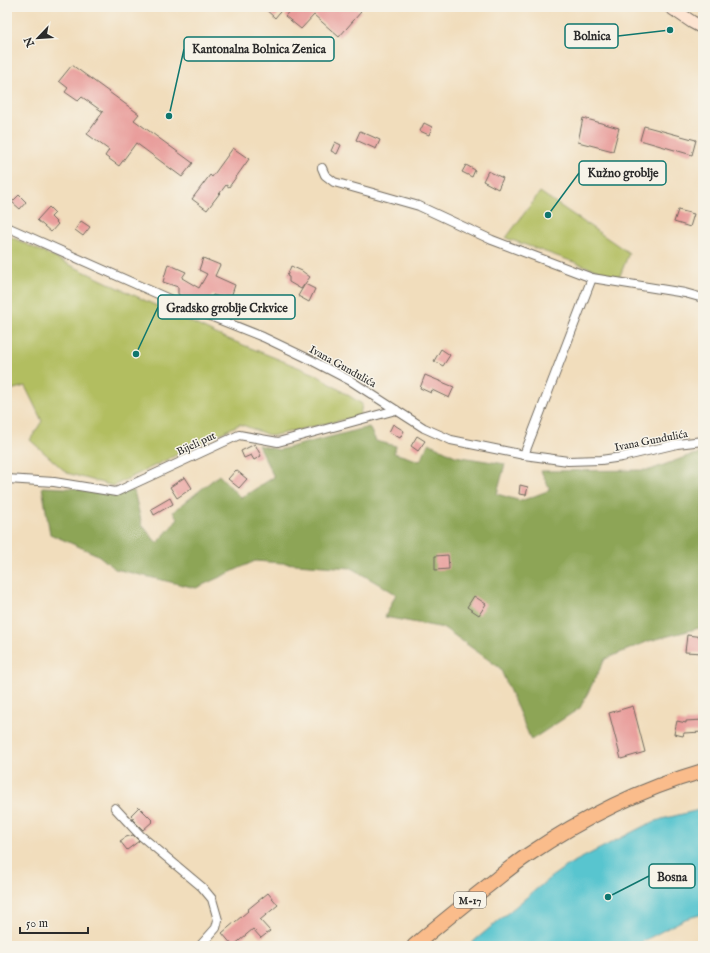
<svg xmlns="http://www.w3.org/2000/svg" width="710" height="953" font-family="'IM FELL English',serif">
	<rect width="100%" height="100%" fill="#f7f3e8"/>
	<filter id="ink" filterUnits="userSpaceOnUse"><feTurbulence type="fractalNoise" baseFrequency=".025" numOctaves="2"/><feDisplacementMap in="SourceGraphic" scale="8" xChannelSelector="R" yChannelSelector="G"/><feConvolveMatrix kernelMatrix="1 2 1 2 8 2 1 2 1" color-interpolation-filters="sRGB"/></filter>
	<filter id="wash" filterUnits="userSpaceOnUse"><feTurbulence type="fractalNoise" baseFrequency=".012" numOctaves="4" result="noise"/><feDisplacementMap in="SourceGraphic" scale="16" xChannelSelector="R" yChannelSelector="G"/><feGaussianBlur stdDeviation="0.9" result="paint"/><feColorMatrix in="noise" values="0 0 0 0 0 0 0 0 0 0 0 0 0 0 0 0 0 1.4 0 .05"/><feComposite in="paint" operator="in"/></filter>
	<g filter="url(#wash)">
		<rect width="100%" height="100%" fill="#f1ddbc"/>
		<!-- green -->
		<g fill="#b2be60" stroke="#6e7446">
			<polygon points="540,192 629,253 619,278 506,238"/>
			<polygon points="7,235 216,334 315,374 362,404 360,416 271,436 240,424 113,486 67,473 30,440 42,421 25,386 7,391"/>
		</g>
		<!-- forest -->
		<polygon fill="#8da556" stroke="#5c6840" points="369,427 376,441 396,446 394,453 420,461 429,443 455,456 505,464 497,494 521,501 550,490 541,471 650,470 688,456 703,453 703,627 649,641 605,659 580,708 531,740 500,668 444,628 385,617 396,594 351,568 255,561 196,588 115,569 98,555 50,534 42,487 134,491 142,525 157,543 178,519 173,512 219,475 241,498 274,477 258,445 279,450"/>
		<!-- water -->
		<polygon fill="#58c5cf" stroke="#42787d" points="703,809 703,914 685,919 634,946 468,946 551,877 568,865 646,825 662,819"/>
		<g id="blocks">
			<!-- building -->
			<g fill="#e89a98">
				<polygon points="263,7 284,7 275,18"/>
				<polygon points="293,7 355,7 361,12 339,37 314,15 301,29 285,16"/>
				<polygon points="72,65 139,114 134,120 193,163 182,177 136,143 119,166 105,156 109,150 87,134 103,112 82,97 78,101 65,92 68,88 59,81"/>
				<polygon points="583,118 619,128 613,151 578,142"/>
				<polygon points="424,123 432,127 429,135 420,131"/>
				<polygon points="644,126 696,140 692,155 640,140"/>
				<polygon points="360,131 380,140 376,149 356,140"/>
				<polygon points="335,142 341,145 337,154 331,151"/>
				<polygon points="233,148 249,159 229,187 226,185 207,210 192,199 210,175 212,177"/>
				<polygon points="466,165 475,170 472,177 462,172"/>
				<polygon points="488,171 503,178 498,189 483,181"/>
				<polygon points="19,195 26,202 20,209 12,202"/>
				<polygon points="49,207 55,213 51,217 58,224 51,232 37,220"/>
				<polygon points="678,210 694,214 690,227 674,222"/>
				<polygon points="81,221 90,227 83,236 75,230"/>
				<polygon points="203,258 220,265 215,276 235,285 230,300 213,295 205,306 189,300 187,300 178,294 178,287 163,282 168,264 186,272 182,278 199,288 207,274 199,270"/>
				<polygon points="291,266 302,271 310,277 301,289 289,282 289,277 287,276"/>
				<polygon points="305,284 315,289 309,302 298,296"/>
				<polygon points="441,349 450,355 443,366 434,361"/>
				<polygon points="425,375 454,387 449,398 432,390 431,393 420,388"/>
				<polygon points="393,424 404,431 400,438 389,432"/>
				<polygon points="417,436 425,441 418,451 411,446"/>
				<polygon points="255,444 261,456 254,460 251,455 244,458 241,451"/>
				<polygon points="236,470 247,479 239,488 228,479"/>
				<polygon points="185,477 192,488 177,498 170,487"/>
				<polygon points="520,485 528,487 526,495 519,494"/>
				<polygon points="170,498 173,504 154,515 151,509"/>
				<polygon points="448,555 449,569 435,570 435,556"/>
				<polygon points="474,596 486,604 479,615 467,607"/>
				<polygon points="687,635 703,637 703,653 685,652"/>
				<polygon points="633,706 645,752 621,759 609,713"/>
				<polygon points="703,720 703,732 684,733 683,736 674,734 677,721 686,723 686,721"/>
				<polygon points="139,807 153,821 143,830 132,819 134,818 131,815"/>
				<polygon points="133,835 139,841 127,850 120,841 126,837"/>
				<polygon points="268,893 278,905 260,920 270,931 261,938 253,929 233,946 222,933 248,911 247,910"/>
			</g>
		</g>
	</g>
	<g filter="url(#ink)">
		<use href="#blocks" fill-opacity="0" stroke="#70695e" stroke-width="1"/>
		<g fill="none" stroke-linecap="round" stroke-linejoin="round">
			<defs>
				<g id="minor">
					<polyline points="322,168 325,175 334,182 419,206 492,240 592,278 685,293 703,298"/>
					<polyline points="7,227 185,306 263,337 307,358 351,381 424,428 451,440 524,455 568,461 601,460 622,457 677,444 703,441"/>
					<polyline points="524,455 592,278"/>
					<polyline points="7,479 54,482 116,492 239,435 278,442 396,410"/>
					<polyline points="115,808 140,835 202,887 212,899 218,920 216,928 200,946"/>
				</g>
				<polyline id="secondary" points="670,7 692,22 703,28"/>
				<path id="trunk" d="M 414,946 C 437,926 461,907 485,888 C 499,877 513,865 528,855 C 581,819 641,789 703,771"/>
			</defs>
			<!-- minor casing -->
			<use href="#minor" stroke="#70695e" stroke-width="10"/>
			<!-- secondary casing -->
			<use href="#secondary" stroke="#70695e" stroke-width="14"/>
			<!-- trunk casing -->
			<use href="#trunk" stroke="#70695e" stroke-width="16"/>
			<!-- minor -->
			<use href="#minor" stroke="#fff" stroke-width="8"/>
			<!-- secondary -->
			<use href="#secondary" stroke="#fde4d1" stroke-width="12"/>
			<!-- trunk -->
			<use href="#trunk" stroke="#fabc8b" stroke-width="14"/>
		</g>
	</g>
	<g text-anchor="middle" stroke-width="3" stroke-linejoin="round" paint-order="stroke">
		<!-- shield labels -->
		<rect fill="#f7f3e8" stroke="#686764" stroke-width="1" x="454" y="892" width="32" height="16" rx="3"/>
		<g font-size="10" font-weight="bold" fill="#2b2b2b">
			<text x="470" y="904">M-17</text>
		</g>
		<!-- street labels -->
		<g font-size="11" fill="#2b2b2b" stroke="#f7f3e8">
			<text transform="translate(343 366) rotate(29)" y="4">Ivana Gundulića</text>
			<text transform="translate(651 440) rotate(-11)" y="4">Ivana Gundulića</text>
			<text transform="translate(196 443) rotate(-25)" y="4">Bijeli put</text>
		</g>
	</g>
	<!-- callouts -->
	<path fill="none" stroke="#0f766e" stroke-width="1.5" d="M670 30L618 36M169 116L184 49M548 215L579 173M136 354L158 307M608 897L649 876"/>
	<g fill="#0f766e" stroke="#f7f3e8" stroke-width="1.5">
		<circle cx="670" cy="30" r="4"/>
		<circle cx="169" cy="116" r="4"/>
		<circle cx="548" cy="215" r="4"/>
		<circle cx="136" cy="354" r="4"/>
		<circle cx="608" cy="897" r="4"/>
	</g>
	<g fill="#f7f3e8" stroke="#0f766e" stroke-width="1.5">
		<rect x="565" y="24" width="53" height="24" rx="4"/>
		<rect x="184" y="37" width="150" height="24" rx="4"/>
		<rect x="579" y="161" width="87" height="24" rx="4"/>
		<rect x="158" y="295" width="137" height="24" rx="4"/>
		<rect x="649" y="864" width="46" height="24" rx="4"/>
	</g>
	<g font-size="12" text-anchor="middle" font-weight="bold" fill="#2b2b2b">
		<text x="592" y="40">Bolnica</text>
		<text x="259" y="53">Kantonalna Bolnica Zenica</text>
		<text x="623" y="177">Kužno groblje</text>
		<text x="227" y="312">Gradsko groblje Crkvice</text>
		<text x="672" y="881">Bosna</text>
	</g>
	<!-- margin -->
	<rect width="710" height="953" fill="none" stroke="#f7f3e8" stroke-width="24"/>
	<!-- north arrow -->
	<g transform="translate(38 38) rotate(245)" stroke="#f7f3e8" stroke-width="3" paint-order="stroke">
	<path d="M0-3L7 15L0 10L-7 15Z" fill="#2b2b2b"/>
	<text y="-6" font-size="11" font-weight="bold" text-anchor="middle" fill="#2b2b2b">N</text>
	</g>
	<!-- scale -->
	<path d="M20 927v6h68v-6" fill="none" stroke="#2b2b2b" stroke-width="2"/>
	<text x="26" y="927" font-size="12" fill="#2b2b2b" stroke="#f7f3e8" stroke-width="3" paint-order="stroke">50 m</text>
</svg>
